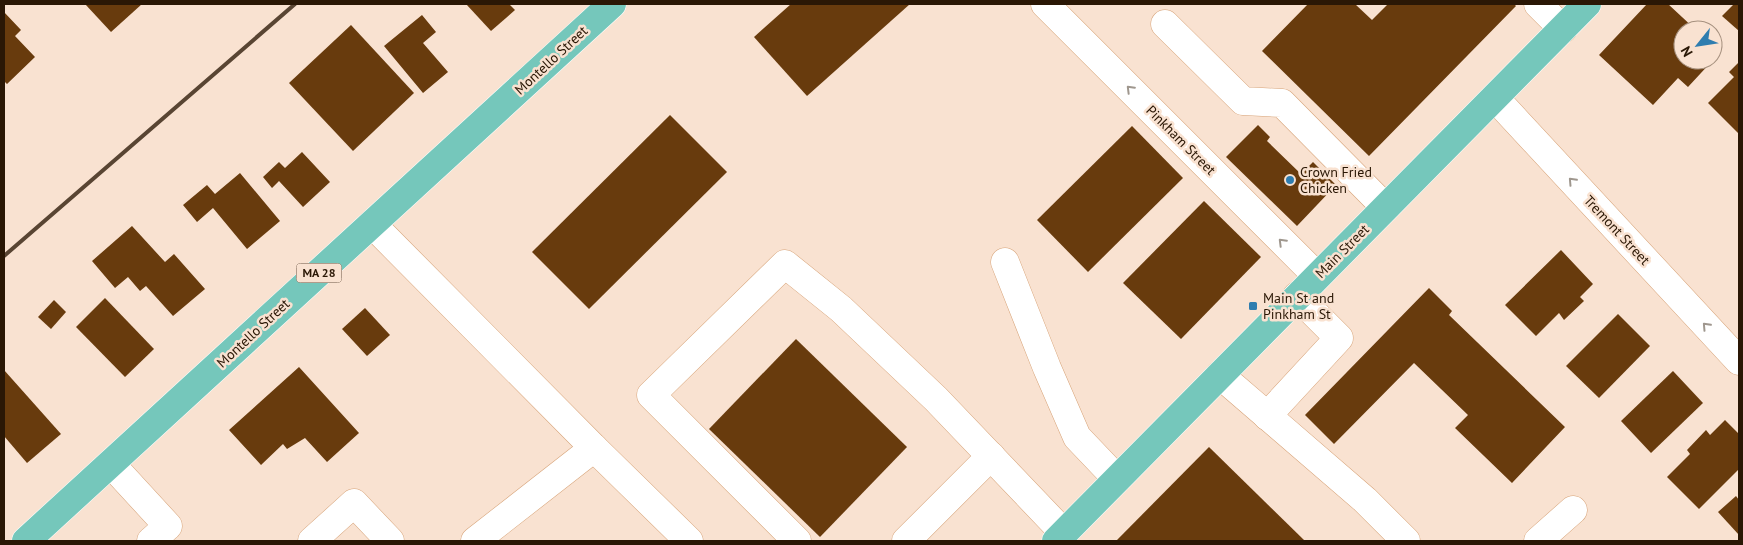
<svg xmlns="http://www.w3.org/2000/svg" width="1743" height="545" font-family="'PT Sans',sans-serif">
	<rect width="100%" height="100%" fill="#f9e2d1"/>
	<!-- building -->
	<g fill="#683b0d">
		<polygon points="85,4 142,4 111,32"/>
		<polygon points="466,4 509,4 515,10 491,31"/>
		<polygon points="791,4 910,4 807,96 754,37"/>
		<polygon points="1308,4 1355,4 1372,20 1388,4 1514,4 1516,6 1369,156 1262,51"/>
		<polygon points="1647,4 1668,4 1696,30 1683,30 1683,60 1713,60 1688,87 1678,78 1653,105 1599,55"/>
		<polygon points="1734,4 1739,4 1739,31 1722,16"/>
		<polygon points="4,12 21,30 15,36 35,57 7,84 4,81"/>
		<polygon points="422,15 436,32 423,43 448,72 423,93 384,46"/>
		<polygon points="351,25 414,93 353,151 289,83"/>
		<polygon points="1713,45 1720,52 1713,60"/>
		<polygon points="1739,62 1739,131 1738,133 1708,103 1734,77 1729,72"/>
		<polygon points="670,115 727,172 589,309 532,252"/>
		<polygon points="1258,125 1270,137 1267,141 1301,174 1313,162 1336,185 1297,226 1226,157"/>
		<polygon points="1132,126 1183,178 1088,272 1037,220"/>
		<polygon points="302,152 330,182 303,207 279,181 272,188 263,177 279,162 285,168"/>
		<polygon points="240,173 280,221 247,249 213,208 197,222 183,205 207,185 215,194"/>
		<polygon points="1204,201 1261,257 1181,339 1123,283"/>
		<polygon points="132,226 165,262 174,254 205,289 173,316 146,286 140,291 128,277 115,288 92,261"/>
		<polygon points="1561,250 1593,284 1580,297 1584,301 1564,320 1559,313 1536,336 1505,305"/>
		<polygon points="1429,288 1452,311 1449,315 1565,427 1512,483 1455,428 1468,415 1414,363 1334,444 1305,415"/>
		<polygon points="105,298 154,349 125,377 76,327"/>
		<polygon points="54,300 66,312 51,329 38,317"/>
		<polygon points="365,308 390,335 367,356 342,329"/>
		<polygon points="1618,314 1650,346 1599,398 1566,366"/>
		<polygon points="796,339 907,447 820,537 709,429"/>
		<polygon points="299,367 359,433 327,462 305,438 287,449 283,444 261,465 229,430"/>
		<polygon points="4,370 61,434 27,463 4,436"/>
		<polygon points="1673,371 1703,403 1651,453 1621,421"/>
		<polygon points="1725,420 1739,434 1739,469 1699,509 1667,477 1690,454 1687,450 1706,430 1710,435"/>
		<polygon points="1209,447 1305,541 1116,541"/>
		<polygon points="1736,496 1739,500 1739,535 1718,512"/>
	</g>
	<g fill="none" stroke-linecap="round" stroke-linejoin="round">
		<defs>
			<g id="minor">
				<polyline points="1045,4 1317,276"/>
				<polyline points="1538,4 1563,29"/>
				<polyline points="1165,24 1243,101 1282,103 1385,207"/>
				<polyline points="1495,98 1739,361"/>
				<polyline points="372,224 594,448"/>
				<polyline points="1005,262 1047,368 1077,437 1117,479"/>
				<polyline points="1220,375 1365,500 1406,541"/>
				<polyline points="1267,416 1339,338 1297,296"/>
				<polyline points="111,464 168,526 151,541"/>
				<polyline points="312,541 354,503 390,541"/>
				<polyline points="475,541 594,448 689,541"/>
				<polyline points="797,541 651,395 785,264 841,309 936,399 1064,533"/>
				<polyline points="906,541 991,456"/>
				<polyline points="1538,541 1573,510"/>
			</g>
			<g id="major">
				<polyline points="26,541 612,4"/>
				<polyline points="1056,541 1587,4"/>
			</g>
		</defs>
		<!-- minor casing -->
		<use href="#minor" stroke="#d7a378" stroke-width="29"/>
		<!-- major casing -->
		<use href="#major" stroke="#fff" stroke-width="29"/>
		<!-- minor -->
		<use href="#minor" stroke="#fff" stroke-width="28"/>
		<!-- major -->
		<use href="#major" stroke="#75c7bb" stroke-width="28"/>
		<!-- rail -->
		<polyline stroke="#594533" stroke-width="4" points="4,256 295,4"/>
	</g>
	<!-- one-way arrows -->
	<defs><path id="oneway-chevron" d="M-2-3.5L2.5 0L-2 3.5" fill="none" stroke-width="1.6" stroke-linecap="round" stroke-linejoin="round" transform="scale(1.25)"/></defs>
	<g stroke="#9f978e">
		<use href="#oneway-chevron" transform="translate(1130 89) rotate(-135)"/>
		<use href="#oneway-chevron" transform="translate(1572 181) rotate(-133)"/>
		<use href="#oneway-chevron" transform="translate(1282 242) rotate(-135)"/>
		<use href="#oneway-chevron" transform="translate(1706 326) rotate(-133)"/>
	</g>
	<!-- markers -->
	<g fill="#2f7daf" stroke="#f9e2d1" stroke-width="2">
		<circle cx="1290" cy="180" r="5"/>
		<rect x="1248" y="301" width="10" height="10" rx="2.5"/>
	</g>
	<g text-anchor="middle" stroke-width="5" stroke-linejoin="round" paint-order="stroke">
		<!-- shield labels -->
		<rect fill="#f9e2d1" stroke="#685442" stroke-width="1" x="296.5" y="263.5" width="45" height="19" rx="4"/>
		<g font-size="12" font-weight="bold" fill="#2a1705">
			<text x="319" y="277">MA 28</text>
		</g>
		<!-- street labels -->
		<g font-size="14" fill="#2a1705" stroke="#f9e2d1">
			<text transform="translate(551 60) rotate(-43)" y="5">Montello Street</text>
			<text transform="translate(1181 140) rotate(45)" y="5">Pinkham Street</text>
			<text transform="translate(1617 230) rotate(47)" y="5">Tremont Street</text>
			<text transform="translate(1342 251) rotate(-45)" y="5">Main Street</text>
			<text transform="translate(253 333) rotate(-43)" y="5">Montello Street</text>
		</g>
		<!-- poi labels -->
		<g font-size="14" fill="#2a1705" stroke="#f9e2d1" text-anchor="start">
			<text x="1300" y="177">Crown Fried<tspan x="1300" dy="16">Chicken</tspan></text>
			<text x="1263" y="303">Main St and<tspan x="1263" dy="16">Pinkham St</tspan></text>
		</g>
	</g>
	<!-- border -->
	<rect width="1743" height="545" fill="none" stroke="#2a1705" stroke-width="10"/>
	<!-- north arrow -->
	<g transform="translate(1698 45) rotate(240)"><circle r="24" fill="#f9e2d1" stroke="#a6917f"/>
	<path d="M0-4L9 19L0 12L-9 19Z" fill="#2f7daf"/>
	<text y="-8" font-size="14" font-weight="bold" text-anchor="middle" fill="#2a1705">N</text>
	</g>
</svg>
